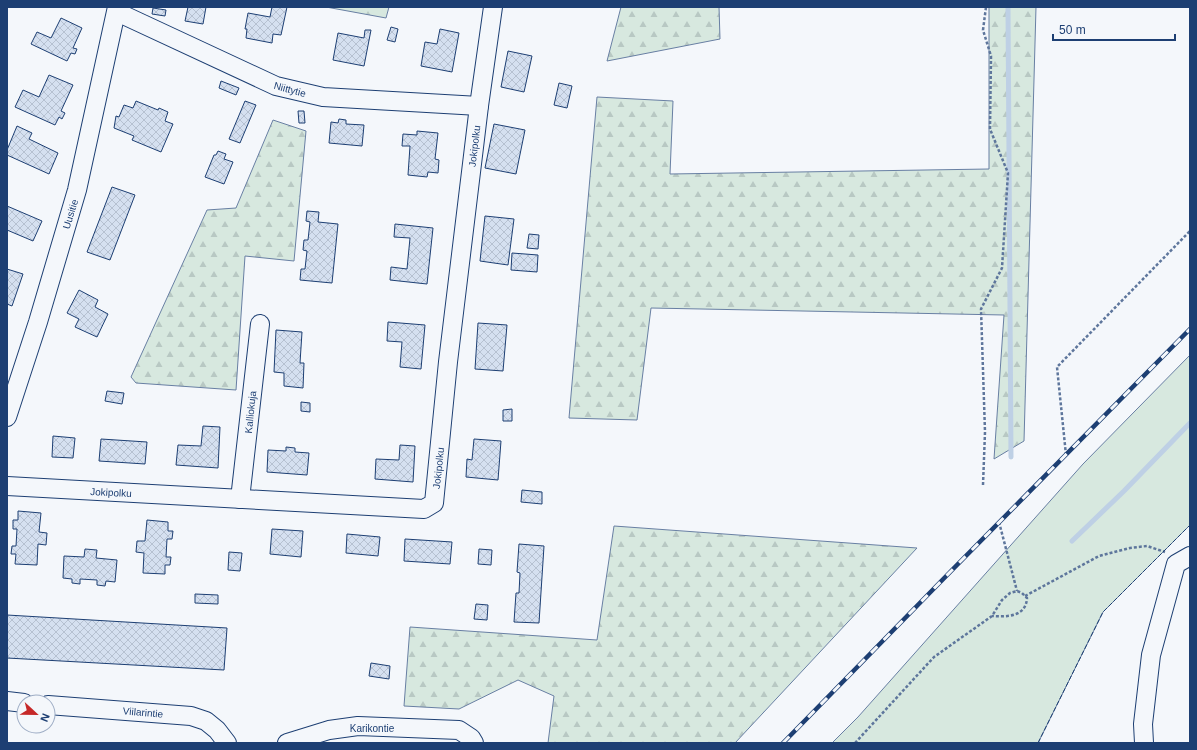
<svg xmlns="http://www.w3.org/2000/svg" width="1197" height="750" font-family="Arial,sans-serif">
	<defs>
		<pattern id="forest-firs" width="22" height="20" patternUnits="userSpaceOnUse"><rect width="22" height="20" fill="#d7e8df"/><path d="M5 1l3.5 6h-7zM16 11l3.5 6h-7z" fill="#b8c8c3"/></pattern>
		<pattern id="building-cross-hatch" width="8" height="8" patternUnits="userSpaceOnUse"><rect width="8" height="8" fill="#d5e0f0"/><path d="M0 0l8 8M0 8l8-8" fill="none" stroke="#b6c1d1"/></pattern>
	</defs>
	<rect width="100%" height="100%" fill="#f4f7fb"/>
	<!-- green -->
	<polygon fill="#d7e8df" stroke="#687fa3" points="1190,355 1190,525 1103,612 1038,743 832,743 858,717 1083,464"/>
	<!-- forest -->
	<g fill="url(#forest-firs)" stroke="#687fa3">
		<polygon points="326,7 389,7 386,18"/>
		<polygon points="621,7 719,7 720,39 607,61"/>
		<polygon points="989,7 1036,7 1024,441 994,459 1004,315 651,308 637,420 569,418 597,97 673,101 670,174 989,169"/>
		<polygon points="273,120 306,131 294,261 245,256 236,390 136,383 131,377 207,210 236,208"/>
		<polygon points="614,526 917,548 735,743 548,743 554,696 518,680 459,709 404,706 410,627 597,640"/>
	</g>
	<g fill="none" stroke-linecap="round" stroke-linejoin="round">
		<!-- stream -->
		<g stroke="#bed0e5" stroke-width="5">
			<polyline points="1008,7 1011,457"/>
			<polyline points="1072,541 1124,491 1190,423"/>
		</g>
	</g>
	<!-- building -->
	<g fill="url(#building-cross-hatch)" stroke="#1d3f73">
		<polygon points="188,7 206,7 203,24 185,21"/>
		<polygon points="272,7 287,7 281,35 273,34 272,43 246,38 247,29 245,29 248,13 270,17"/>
		<polygon points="153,8 166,10 165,16 152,14"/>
		<polygon points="61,18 82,28 73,48 77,49 75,54 71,53 67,61 31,44 37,32 51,38"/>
		<polygon points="391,27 398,29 395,42 387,40"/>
		<polygon points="440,29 459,33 452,72 421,66 425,42 437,44"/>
		<polygon points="365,30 371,30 364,66 333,60 338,33 364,38"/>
		<polygon points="508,51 532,56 524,92 501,87"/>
		<polygon points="49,75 73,85 61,111 65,113 62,119 59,117 55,125 15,107 23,90 39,97"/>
		<polygon points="221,81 239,88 236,95 219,88"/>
		<polygon points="559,83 572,86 567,108 554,105"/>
		<polygon points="136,101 158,110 159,108 168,112 165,121 173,124 161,152 132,140 134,136 114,128 116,116 119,117 124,105 133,108"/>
		<polygon points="245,101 256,105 240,143 229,139"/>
		<polygon points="298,111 304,111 305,123 299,123"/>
		<polygon points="339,119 346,120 346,124 364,125 362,146 329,143 331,122 338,123"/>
		<polygon points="494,124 525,130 516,174 485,168"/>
		<polygon points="17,126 32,133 29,139 58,153 49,174 7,155 7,150"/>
		<polygon points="417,131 438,133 435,159 439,160 438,173 428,172 427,177 408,175 410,146 402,146 403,134 417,135"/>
		<polygon points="218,151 226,154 224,159 233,162 224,184 205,177 214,155 216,155"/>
		<polygon points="112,187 135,195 110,260 87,252"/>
		<polygon points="7,206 42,221 33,241 7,230"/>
		<polygon points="307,211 319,212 318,222 338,224 332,283 300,280 301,269 305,269 307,251 303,250 304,240 308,240 310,222 306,221"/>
		<polygon points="485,216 514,219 508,265 480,261"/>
		<polygon points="395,224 433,228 427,284 390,280 391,267 407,269 410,238 394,237"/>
		<polygon points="529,234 539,235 538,249 527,248"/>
		<polygon points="512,253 538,255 537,272 511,270"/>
		<polygon points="7,269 23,274 12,306 7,304"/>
		<polygon points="79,290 98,300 95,307 108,314 97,337 75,327 79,319 67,313"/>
		<polygon points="388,322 425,325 421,369 400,367 402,342 387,341"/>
		<polygon points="478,323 507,325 503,371 475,369"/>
		<polygon points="276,330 302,332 300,363 304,363 303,388 284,386 284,373 274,372"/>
		<polygon points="107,391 124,393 122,404 105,401"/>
		<polygon points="301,402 310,403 310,412 301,411"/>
		<polygon points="512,409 512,421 503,421 503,410"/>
		<polygon points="203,426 220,427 218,468 176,465 178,445 201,446"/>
		<polygon points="53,436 75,438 73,458 52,457"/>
		<polygon points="101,439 147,442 145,464 99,461"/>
		<polygon points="474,439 501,441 498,480 466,477 467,459 472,460"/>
		<polygon points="400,445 415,446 413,482 375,479 376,459 399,460"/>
		<polygon points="286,447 295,448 295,452 309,453 307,475 267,472 268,450 286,451"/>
		<polygon points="522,490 542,492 542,504 521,502"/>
		<polygon points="18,511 41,513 39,532 47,533 46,545 38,544 37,565 15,564 16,554 11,554 12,546 16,546 17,529 13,529 13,520 18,520"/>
		<polygon points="147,520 168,522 168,531 173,531 172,539 167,539 166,557 171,557 170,565 165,565 165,574 143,573 144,553 136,552 137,541 145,541"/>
		<polygon points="272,529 303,531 301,557 270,554"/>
		<polygon points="347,534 380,537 378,556 346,553"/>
		<polygon points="405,539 452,542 450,564 404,561"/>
		<polygon points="519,544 544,546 539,623 514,622 516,593 519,593 520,573 517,572"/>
		<polygon points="85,549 97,550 96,558 117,560 115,582 106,581 105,586 97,585 97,580 80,579 80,584 72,583 72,579 63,578 64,556 84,557"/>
		<polygon points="479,549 492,550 491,565 478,564"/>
		<polygon points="229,552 242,553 240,571 228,570"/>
		<polygon points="195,594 218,595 218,604 195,603"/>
		<polygon points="476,604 488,605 487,620 474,619"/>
		<polygon points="7,615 227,628 224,670 7,658"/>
		<polygon points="371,663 390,666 389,679 369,676"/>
	</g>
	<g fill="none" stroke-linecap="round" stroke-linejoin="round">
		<defs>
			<g id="minor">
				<polyline points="117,12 276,86 323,97 479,106"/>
				<polyline points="7,417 38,322 77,190 117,7"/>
				<polyline points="7,486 424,509 434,503 448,362 479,106 493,7"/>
				<polyline points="240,499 260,324"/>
				<polyline points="7,701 24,703"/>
				<polyline points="48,705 191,716 206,721 217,730 227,743"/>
				<polyline points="287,743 329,730 358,726 459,730 471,738 474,743"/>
				<polyline points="1144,743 1143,724 1151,655 1176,564 1190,556"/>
			</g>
		</defs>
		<!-- minor casing -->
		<use href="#minor" stroke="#1d3f73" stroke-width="20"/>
		<!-- path -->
		<g stroke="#5e769c" stroke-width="2.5" stroke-dasharray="3 2" stroke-linecap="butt">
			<polyline points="1066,455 1057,367 1190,231"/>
			<polyline points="983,485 985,432 981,309 1002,268 1008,173 990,129 991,56 983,30 986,7"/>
			<polyline points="999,522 1017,591"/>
			<polyline points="1025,596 1099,556 1130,548 1147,546 1165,552"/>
			<path d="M 855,743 L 934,657 L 992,616 L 1002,600 L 1010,593 L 1017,591 L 1022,593 L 1027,598 C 1026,617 1007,617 992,616"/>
		</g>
		<!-- minor -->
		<use href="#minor" stroke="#f4f7fb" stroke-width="18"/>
		<defs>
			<polyline id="rail" points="783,743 955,567 1190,329"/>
		</defs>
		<!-- rail casing -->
		<use href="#rail" stroke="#1d3f73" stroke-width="4.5"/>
		<!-- rail -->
		<use href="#rail" stroke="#f4f7fb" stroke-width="3" stroke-dasharray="9" stroke-linecap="butt"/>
		<!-- fence -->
		<polyline stroke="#1d3f73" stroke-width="1" stroke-dasharray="5 2" stroke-linecap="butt" points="1038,743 1103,612 1190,525"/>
	</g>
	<g text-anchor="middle" stroke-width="3" stroke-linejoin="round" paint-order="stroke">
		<!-- street labels -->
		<g font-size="10" fill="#1d3f73" stroke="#f4f7fb">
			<text transform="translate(290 89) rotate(15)" y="4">Niittytie</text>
			<text transform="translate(474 146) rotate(-83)" y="4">Jokipolku</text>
			<text transform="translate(70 214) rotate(-73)" y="4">Uusitie</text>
			<text transform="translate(250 412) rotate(-84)" y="4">Kalliokuja</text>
			<text transform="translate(438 468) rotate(-84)" y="4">Jokipolku</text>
			<text transform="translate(111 492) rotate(3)" y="4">Jokipolku</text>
			<text transform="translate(143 712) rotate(5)" y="4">Viilarintie</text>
			<text x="372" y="732">Karikontie</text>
		</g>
	</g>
	<!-- border -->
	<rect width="1197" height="750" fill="none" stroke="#1d3f73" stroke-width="16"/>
	<!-- north arrow -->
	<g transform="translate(36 714) rotate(112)"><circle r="19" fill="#f4f7fb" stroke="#9eadc5"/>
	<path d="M0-3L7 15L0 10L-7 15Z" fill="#c62828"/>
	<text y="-6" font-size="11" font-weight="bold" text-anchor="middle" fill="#1d3f73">N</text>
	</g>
	<!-- scale -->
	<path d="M1053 34v6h122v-6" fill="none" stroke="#1d3f73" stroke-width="2"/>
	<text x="1059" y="34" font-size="12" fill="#1d3f73" stroke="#f4f7fb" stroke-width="3" paint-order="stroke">50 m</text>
</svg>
